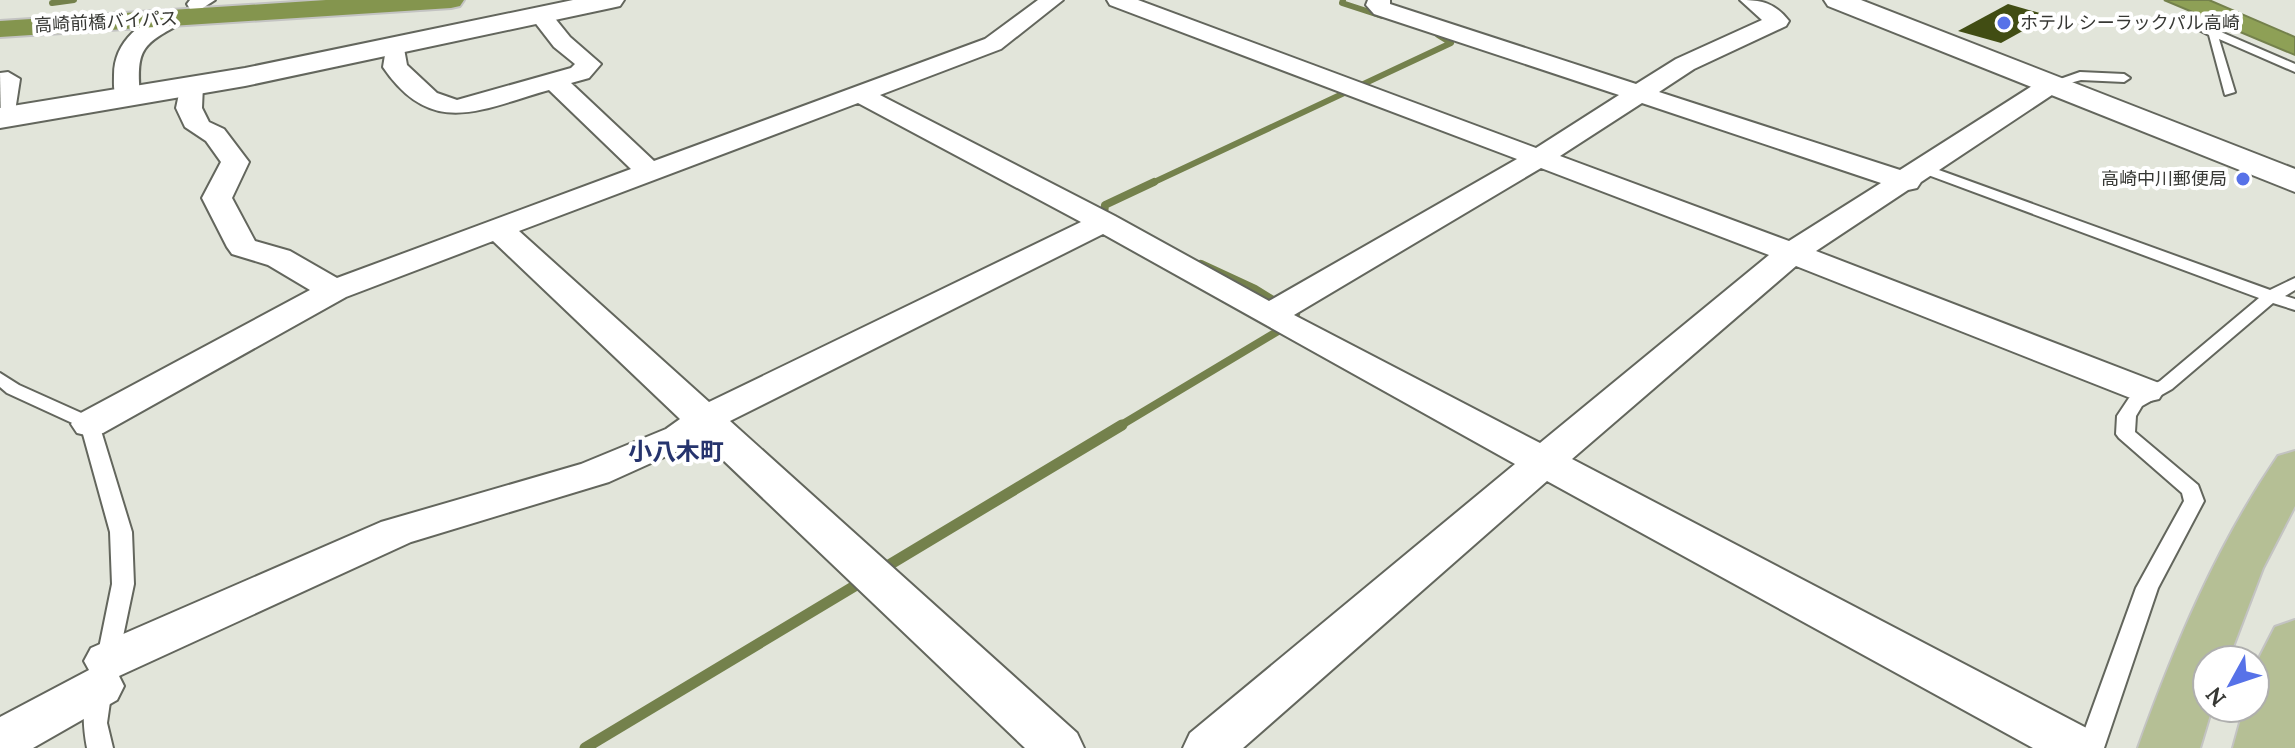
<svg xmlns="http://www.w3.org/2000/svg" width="2295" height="748" font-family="Lora,'Noto Sans JP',serif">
	<rect width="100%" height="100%" fill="#e2e5da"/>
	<!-- water -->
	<polygon fill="#8ea056" stroke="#74814c" stroke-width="2" points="2164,0 2209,0 2295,37 2295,55"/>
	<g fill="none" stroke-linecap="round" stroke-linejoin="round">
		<!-- stream-far2 -->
		<g stroke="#74814c" stroke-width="6">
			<polyline points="1343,0 1342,3 1382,16"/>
			<polyline points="52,3 74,0"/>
			<polyline points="1150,184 1451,43 1438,35"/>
		</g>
		<!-- stream-far1 -->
		<g stroke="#74814c" stroke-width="8">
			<polyline points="1109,217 1104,214 1105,205 1154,182"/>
			<polyline points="1118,427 1278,331 1296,314 1255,289 1201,264"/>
		</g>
		<!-- stream -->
		<g stroke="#74814c" stroke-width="11">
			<polyline points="879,571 1122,425"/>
			<polyline points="585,748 863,581"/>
		</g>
	</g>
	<!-- building -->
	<polygon fill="#414d13" points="2008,4 2050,16 2001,43 1958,31"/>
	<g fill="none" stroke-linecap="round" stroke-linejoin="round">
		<defs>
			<g id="lane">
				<polygon points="2199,26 2207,26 2295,64 2295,72 2219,39 2235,92 2225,95 2209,35 2199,30"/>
				<polygon points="2080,72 2124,74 2130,78 2124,82 2081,80 2052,88 2046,84"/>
				<polygon points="1925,165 2270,290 2295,278 2295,290 2285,296 2295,299 2295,310 2273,303 2172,389 2142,406 2136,416 2135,432 2198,485 2204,501 2158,588 2104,748 2078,748 2136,588 2184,501 2182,493 2119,438 2116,434 2117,416 2129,398 2160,381 2259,298 1920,172 1918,169"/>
				<polygon points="0,373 19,385 97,420 99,424 132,532 134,584 116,670 108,672 100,670 96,663 112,584 110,532 81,427 7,393 0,387"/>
				<path d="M 100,678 L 108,681 L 112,688 L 107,723 L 113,748 L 87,748 C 83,726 81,702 92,681 Z"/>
			</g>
			<g id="street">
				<polygon points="190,0 215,0 198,11 190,9 187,4"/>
				<path d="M 1038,0 L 1063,0 L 1001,49 L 880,95 L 1115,216 L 1269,301 L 1517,159 L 1110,5 L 1107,0 L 1138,0 L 1536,148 L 1619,95 L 1374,14 L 1366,5 L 1368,0 L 1390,0 L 1390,4 L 1636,84 L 1676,59 L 1762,20 L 1740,0 C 1762,0 1775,3 1789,21 L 1786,26 L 1694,69 L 1659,92 L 1900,170 L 2043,79 L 2061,79 L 2064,84 L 2061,89 L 1921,182 L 1917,188 L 1908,190 L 1816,251 L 2159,383 L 2164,391 L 2159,399 L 2146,402 L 2133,399 L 1796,266 L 1572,459 L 2096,733 L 2103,748 L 2033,748 L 1547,481 L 1243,748 L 1183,748 L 1190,733 L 1515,464 L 1103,234 L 730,421 L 1077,733 L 1084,748 L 1025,748 L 702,440 L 609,482 L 411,542 L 119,676 L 124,686 L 117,700 L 33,748 L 0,748 L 0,717 L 89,670 L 84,661 L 91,648 L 381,522 L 581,464 L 666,429 L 680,419 L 493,241 L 346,297 L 103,433 L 90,436 L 77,433 L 71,424 L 77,415 L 310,290 L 268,265 L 232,254 L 227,247 L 202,198 L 221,162 L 206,141 L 185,127 L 176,108 L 182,80 L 200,80 L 203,85 L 202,108 L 209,122 L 224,129 L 249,162 L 232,198 L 255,241 L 290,251 L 337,278 L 631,169 L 549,90 C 481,109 432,139 383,67 L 387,43 L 403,43 L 407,65 L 437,93 L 457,100 L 571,68 L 575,64 L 554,47 L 530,16 L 533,11 L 549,11 L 570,37 L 601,64 L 589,78 L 571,83 L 654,161 L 985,39 ZM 858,103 L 1081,222 L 709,402 L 519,231 ZM 1642,103 L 1881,183 L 1789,241 L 1560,156 ZM 1541,168 L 1769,255 L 1540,443 L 1294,315 Z"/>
				<path d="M 174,11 L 182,13 L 185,18 L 182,23 C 143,44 136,48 140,94 L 136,99 L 118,99 C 113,92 114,84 114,75 C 114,41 142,19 174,11 Z"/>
				<polygon points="8,72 20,79 14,118 1,126 0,73"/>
			</g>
			<g id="secondary">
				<polygon points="573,0 624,0 620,6 611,8 245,86 0,128 0,108 245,68"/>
				<polygon points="1824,0 1861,0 2295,169 2295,192 1828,6"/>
			</g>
			<g id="primary">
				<path d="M 2295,451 L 2295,506 L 2263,568 L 2228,660 L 2207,660 L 2207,708 L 2212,708 L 2200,748 L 2138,748 C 2175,645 2216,547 2278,456 Z"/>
				<polygon points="2295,620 2295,748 2233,748 2244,708 2255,708 2255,666 2275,627"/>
			</g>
			<polygon id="highway" points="326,0 464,0 460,6 451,8 0,37 0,21"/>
		</defs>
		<!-- lane casing -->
		<use href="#lane" stroke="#63665d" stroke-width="4"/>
		<!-- street casing -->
		<use href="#street" stroke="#63665d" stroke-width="4"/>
		<!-- secondary casing -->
		<use href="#secondary" stroke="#63665d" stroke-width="4"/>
		<!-- primary casing -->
		<use href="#primary" stroke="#c3c3c2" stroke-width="4"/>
		<!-- highway casing -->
		<use href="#highway" stroke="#c3c3c2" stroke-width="4"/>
		<!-- lane -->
		<use href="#lane" fill="#fff" fill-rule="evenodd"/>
		<!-- street -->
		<use href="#street" fill="#fff" fill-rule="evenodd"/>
		<!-- secondary -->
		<use href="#secondary" fill="#fff" fill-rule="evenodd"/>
		<!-- primary -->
		<use href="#primary" fill="#b5bf95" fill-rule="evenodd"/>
		<!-- highway -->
		<use href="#highway" fill="#84954e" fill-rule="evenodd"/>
	</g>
	<!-- markers -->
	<g fill="#5772e8" stroke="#fff" stroke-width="3">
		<circle cx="2004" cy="23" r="8"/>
		<circle cx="2243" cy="179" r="8"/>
	</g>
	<g text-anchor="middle" stroke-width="8" stroke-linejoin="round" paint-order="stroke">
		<!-- far-street labels -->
		<g font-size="18" fill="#373834" stroke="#fff">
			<text transform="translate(106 22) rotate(-3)" y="6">高崎前橋バイパス</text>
		</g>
		<!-- far-poi labels -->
		<g font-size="18" fill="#373834" stroke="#fff" text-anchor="start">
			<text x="2020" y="29">ホテル シーラックパル高崎</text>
			<text x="2227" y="185" text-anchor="end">高崎中川郵便局</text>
		</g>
		<!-- quarter labels -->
		<g font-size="24" font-weight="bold" fill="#26346d" stroke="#fff">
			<text x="676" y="460">小八木町</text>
		</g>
	</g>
	<!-- north arrow -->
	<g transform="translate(2231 684) rotate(230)"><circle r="38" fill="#ffffff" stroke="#afafae" stroke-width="2"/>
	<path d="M0-6L14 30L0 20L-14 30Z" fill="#5772e8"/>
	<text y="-12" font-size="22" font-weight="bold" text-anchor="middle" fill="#373834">N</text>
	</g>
</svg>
